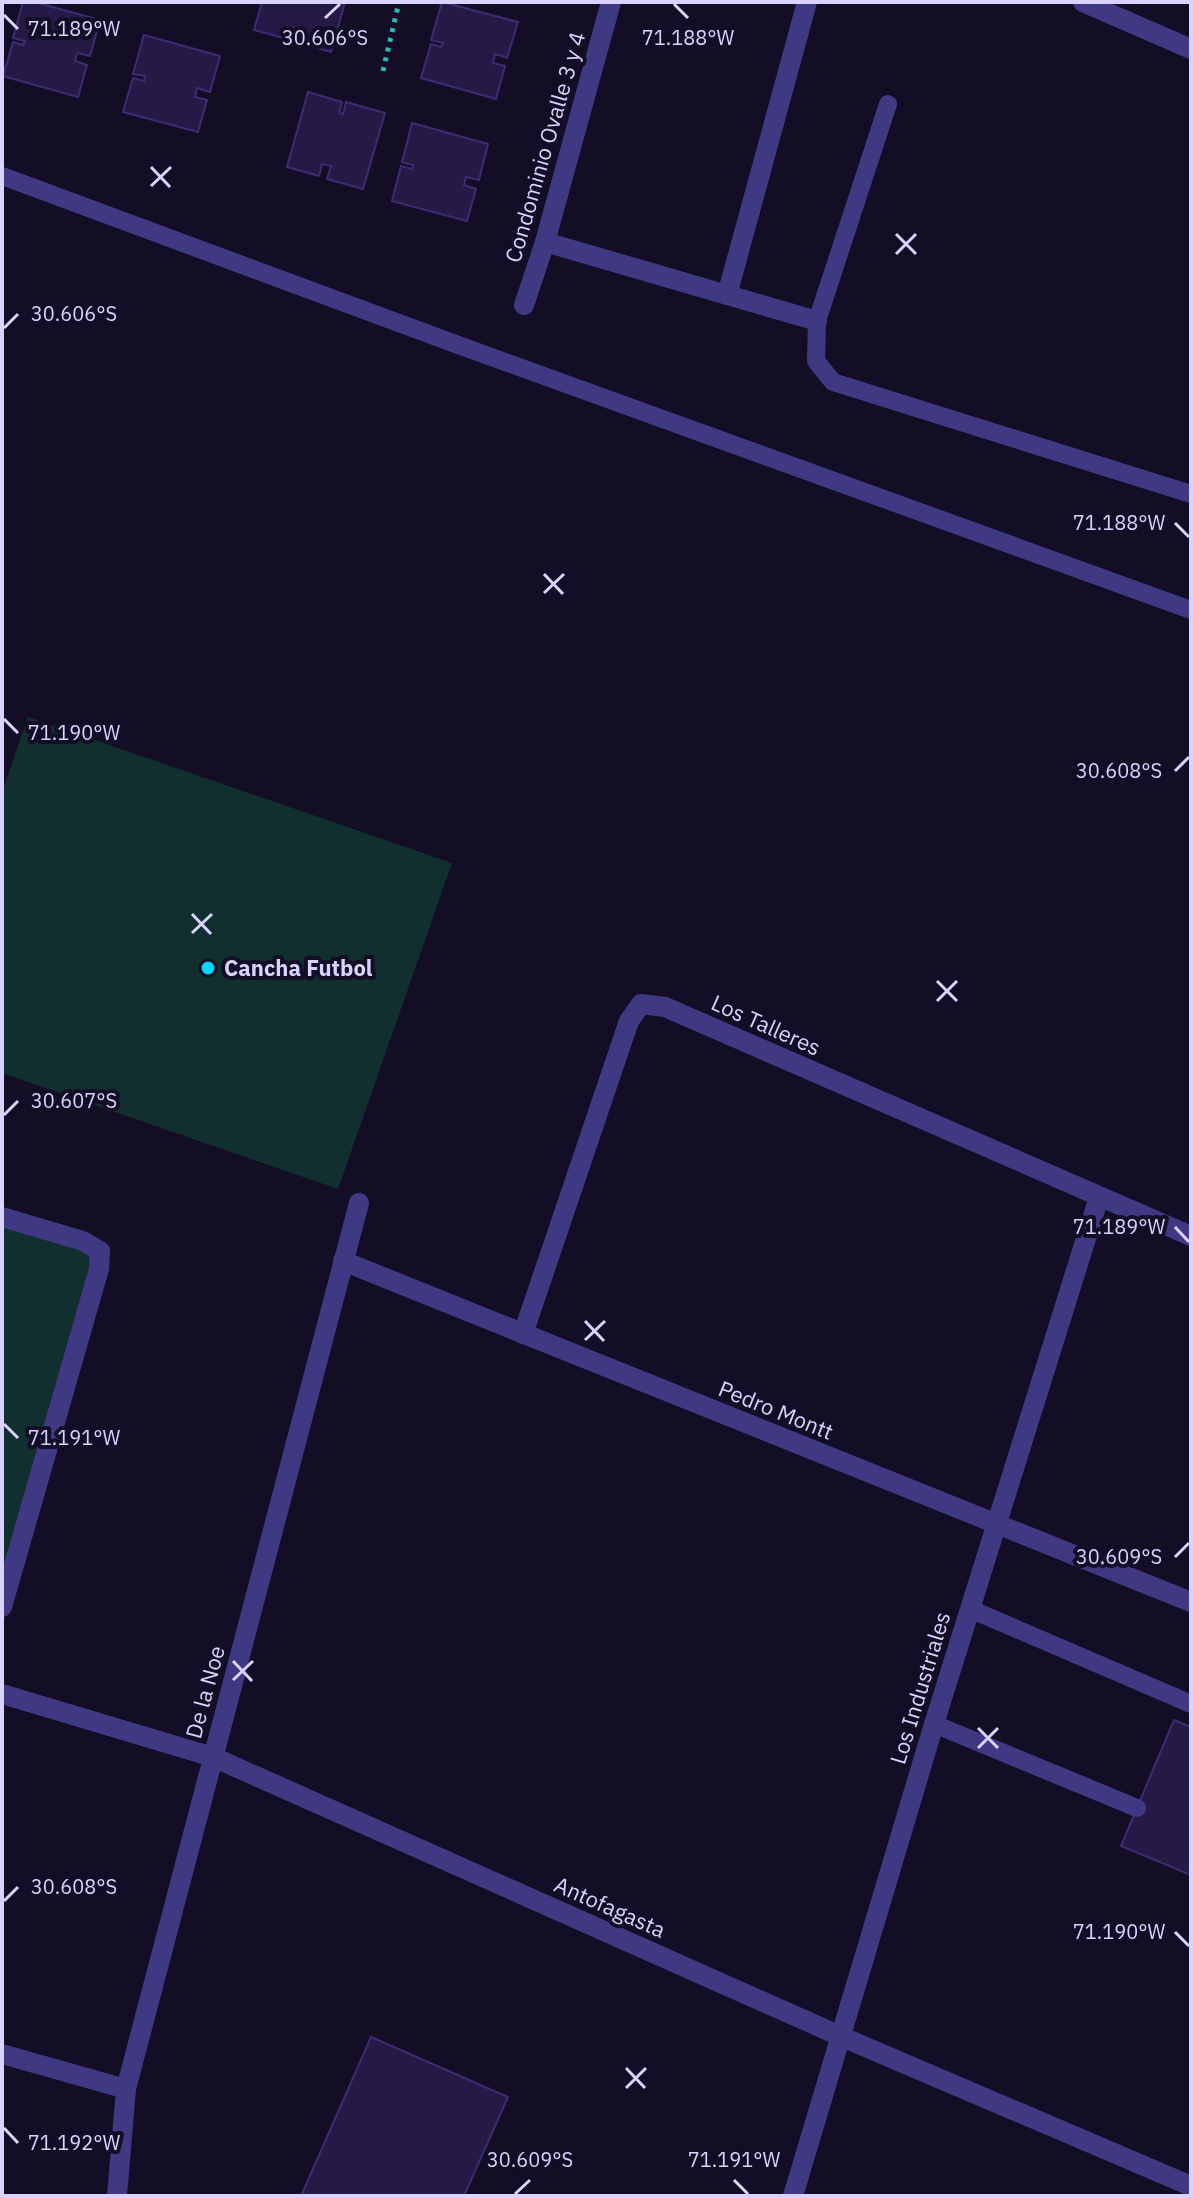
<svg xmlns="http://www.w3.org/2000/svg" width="1193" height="2198" font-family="'IBM Plex Sans',sans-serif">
	<rect width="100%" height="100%" fill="#130e25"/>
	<!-- green -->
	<g fill="#112f2f">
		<polygon points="28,717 452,863 338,1189 2,1073 2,792"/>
		<polygon points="2,1223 98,1251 2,1583"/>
	</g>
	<!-- building -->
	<g fill="#251a46" stroke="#3d2c72" stroke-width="2">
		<polygon points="23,2 34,2 100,20 90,56 77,53 75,61 87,65 78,97 3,76 13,42 23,45 25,41 13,38"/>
		<polygon points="262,2 345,2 331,52 295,42 298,29 290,27 287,39 254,30"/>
		<polygon points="442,2 518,22 507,58 495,54 493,63 505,66 496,99 421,78 431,44 441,47 443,43 431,40"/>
		<polygon points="144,35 220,56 210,92 197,88 195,97 207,100 198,132 123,112 133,78 144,81 145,76 133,74"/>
		<polygon points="308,92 342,102 339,113 343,114 346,102 385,113 363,189 327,179 331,166 322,164 319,176 287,167"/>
		<polygon points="412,123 488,144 479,180 466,177 464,185 476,189 467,221 392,201 401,166 412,169 413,165 402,162"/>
		<polygon points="1174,1720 1191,1727 1191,1875 1121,1846"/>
		<polygon points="371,2037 508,2097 464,2196 301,2196"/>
	</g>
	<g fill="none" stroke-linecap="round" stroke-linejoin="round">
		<!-- path -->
		<polyline stroke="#2eb7b5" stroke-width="5" stroke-dasharray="4 6" stroke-linecap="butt" points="383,71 399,2"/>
		<!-- service -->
		<g stroke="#3f3984" stroke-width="18">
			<polyline points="888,104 817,321 816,361 833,382 1191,494"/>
			<polyline points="2,176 461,346 1191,610"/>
			<polyline points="970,1609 1191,1704"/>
			<polyline points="934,1724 1137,1808"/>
		</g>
		<!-- minor -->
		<g stroke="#3f3984" stroke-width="20">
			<polyline points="1083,2 1191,49"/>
			<polyline points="545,242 817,321"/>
			<polyline points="727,295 807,2"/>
			<polyline points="524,305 545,242 611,2"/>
			<polyline points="2,1217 83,1241 100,1251 99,1269 2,1607"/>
			<polyline points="343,1261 1191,1602"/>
			<polyline points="523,1334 629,1021 641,1004 665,1007 1191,1236"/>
			<polyline points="2,1694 213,1757 840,2036 1191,2186"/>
			<polyline points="2,2054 126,2089"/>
			<polyline points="117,2196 126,2089 359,1203"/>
			<polyline points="793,2196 934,1724 1099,1197"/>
		</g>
	</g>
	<!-- ticks -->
	<path fill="none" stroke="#dad2ff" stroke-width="3" d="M 674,4 L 688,18M 4,15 L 18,29M 325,18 L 340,4M 151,167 L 170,187M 151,186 L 171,167M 896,234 L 916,254M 896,254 L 916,234M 4,328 L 18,314M 1175,523 L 1189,537M 544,574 L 563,594M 544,593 L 564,574M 4,719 L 18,733M 1175,771 L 1189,757M 192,914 L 211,934M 192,933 L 212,914M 937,981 L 957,1001M 937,1001 L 957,981M 4,1115 L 18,1101M 1175,1227 L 1189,1242M 585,1321 L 604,1341M 585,1340 L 605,1321M 4,1424 L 18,1438M 1175,1557 L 1189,1543M 233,1661 L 252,1681M 233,1680 L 253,1661M 978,1728 L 998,1748M 978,1748 L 998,1728M 4,1901 L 18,1887M 1175,1932 L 1189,1946M 626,2068 L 645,2088M 626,2088 L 646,2068M 4,2128 L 18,2143M 734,2180 L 748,2194M 515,2194 L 530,2180"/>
	<!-- markers -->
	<circle fill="#00d9fd" stroke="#130e25" stroke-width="3" cx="208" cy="968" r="8"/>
	<g text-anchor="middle" stroke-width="8" stroke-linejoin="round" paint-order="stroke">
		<!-- street labels -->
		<g font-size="22" fill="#dad2ff" stroke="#130e25">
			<text transform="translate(545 147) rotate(-74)" y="8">Condominio Ovalle 3 y 4</text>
			<text transform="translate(766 1025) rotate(24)" y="8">Los Talleres</text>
			<text transform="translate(776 1410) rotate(22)" y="8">Pedro Montt</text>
			<text transform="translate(920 1688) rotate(-73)" y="8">Los Industriales</text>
			<text transform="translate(205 1692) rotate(-75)" y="8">De la Noe</text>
			<text transform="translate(610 1907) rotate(24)" y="8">Antofagasta</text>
		</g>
		<!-- poi labels -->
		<g font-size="22" font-weight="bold" fill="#dad2ff" stroke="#130e25" text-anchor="start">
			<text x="224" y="976">Cancha Futbol</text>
		</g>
	</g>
	<g font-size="20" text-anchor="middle" fill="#dad2ff" stroke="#130e25" stroke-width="8" stroke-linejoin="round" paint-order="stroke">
		<text x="74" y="36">71.189°W</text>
		<text x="325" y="45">30.606°S</text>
		<text x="688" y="45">71.188°W</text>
		<text x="74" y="321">30.606°S</text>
		<text x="1119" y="530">71.188°W</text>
		<text x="74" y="740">71.190°W</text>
		<text x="1119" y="778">30.608°S</text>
		<text x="74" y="1108">30.607°S</text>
		<text x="1119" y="1234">71.189°W</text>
		<text x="74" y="1445">71.191°W</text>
		<text x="1119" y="1564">30.609°S</text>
		<text x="74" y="1894">30.608°S</text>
		<text x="1119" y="1939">71.190°W</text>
		<text x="74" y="2150">71.192°W</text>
		<text x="734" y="2167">71.191°W</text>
		<text x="530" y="2167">30.609°S</text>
	</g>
	<!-- border -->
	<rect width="1193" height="2198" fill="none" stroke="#dad2ff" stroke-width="8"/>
</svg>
